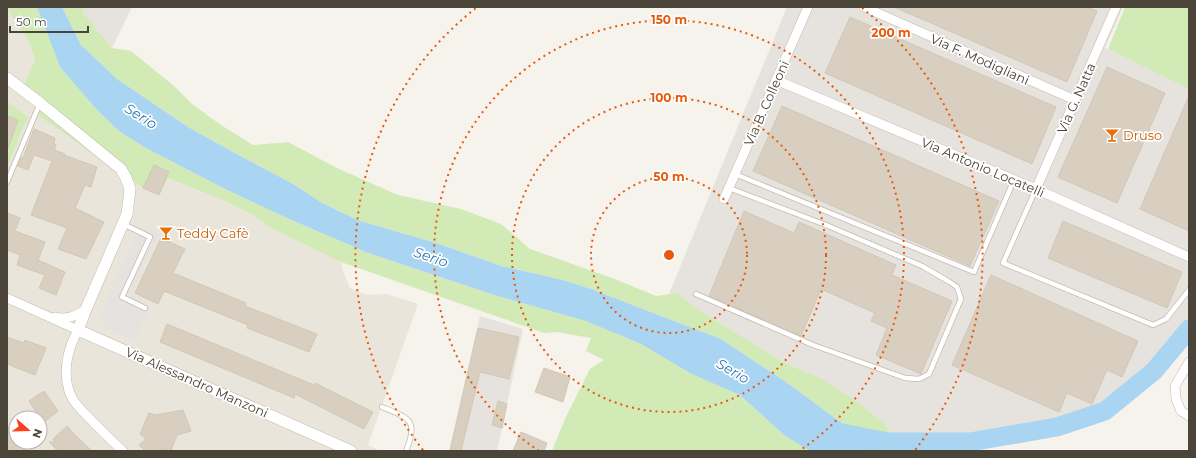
<svg xmlns="http://www.w3.org/2000/svg" width="1196" height="458" font-family="Montserrat,sans-serif">
	<rect width="100%" height="100%" fill="#f6f3ec"/>
	<!-- residential -->
	<path fill="#eae5da" fill-rule="evenodd" d="M 7,9 L 28,40 L 35,60 L 23,88 L 121,172 L 143,188 L 159,195 L 166,178 L 225,201 L 254,216 L 271,228 L 341,262 L 344,274 L 350,288 L 367,295 L 386,294 L 418,304 L 368,445 L 380,451 L 7,451 L 7,168 L 24,125 L 28,118 L 7,101 ZM 16,418 L 40,418 L 40,442 L 16,442 Z"/>
	<!-- industrial -->
	<g fill="#e6e2dd">
		<polygon points="83,7 132,7 112,48 84,14"/>
		<polygon points="787,7 1123,7 1105,48 1189,87 1189,331 1173,351 1118,405 1081,427 1021,443 957,451 901,447 883,422 852,398 820,378 787,364 697,309 677,293 669,294"/>
		<polygon points="480,316 523,329 497,451 449,451"/>
	</g>
	<!-- green -->
	<g fill="#d2eab5">
		<polygon points="7,7 37,7 60,67 97,110 119,131 144,147 223,188 287,218 368,253 494,295 586,321 641,344 692,373 740,395 784,435 810,451 552,451 565,419 590,369 604,360 586,351 591,338 557,332 544,333 341,262 271,228 254,216 225,201 167,178 159,195 143,188 42,118 23,88 35,60 28,40 7,9"/>
		<polygon points="62,7 83,7 84,14 112,48 131,51 174,86 192,104 221,125 253,145 288,142 339,169 398,195 461,209 501,224 530,249 615,279 656,296 677,293 697,309 787,364 820,378 852,398 883,422 901,447 908,451 880,451 786,382 721,339 591,289 563,280 501,266 436,243 360,221 322,203 293,184 233,152 188,127 117,79 81,45"/>
		<polygon points="1125,7 1189,7 1189,89 1108,49"/>
		<polygon points="7,101 29,118 24,125 7,168"/>
	</g>
	<!-- parking -->
	<polygon fill="#e5e3e0" points="140,226 158,234 130,294 151,305 134,341 105,328 100,315"/>
	<!-- water -->
	<polygon fill="#a9d4f2" points="37,7 62,7 81,45 117,79 188,127 233,152 293,184 322,203 360,221 436,243 501,266 563,280 591,289 721,339 786,382 880,451 810,451 784,435 740,395 692,374 641,344 586,321 494,295 368,253 287,218 223,188 144,147 119,131 97,110 60,67"/>
	<g fill="none" stroke-linecap="round" stroke-linejoin="round">
		<!-- river -->
		<polyline stroke="#a9d4f2" stroke-width="19" points="842,433 888,442 970,442 1057,427 1105,411 1154,371 1189,329"/>
	</g>
	<!-- building -->
	<g fill="#d8cfc1" stroke="#d3c7b4">
		<polygon points="894,7 1087,7 1097,11 1067,82"/>
		<polygon points="850,17 1056,107 1032,164 825,73"/>
		<polygon points="1107,67 1165,93 1117,203 1058,177"/>
		<polygon points="1189,96 1189,231 1140,209"/>
		<polygon points="782,106 999,201 970,266 753,171"/>
		<polygon points="7,116 18,120 8,148 7,148"/>
		<polygon points="34,129 55,138 54,144 56,145 54,150 65,154 64,155 97,167 91,187 85,185 75,208 104,222 86,259 58,249 67,228 31,215 52,161 34,155 28,170 18,166 21,158 23,158"/>
		<polygon points="154,165 169,172 159,195 143,188"/>
		<polygon points="744,211 794,233 799,222 896,265 892,275 952,301 921,374 876,355 887,328 871,321 875,313 821,289 801,336 709,296"/>
		<polygon points="7,213 20,218 15,231 45,242 38,260 65,272 56,295 39,288 45,275 17,265 20,255 7,250"/>
		<polygon points="1063,221 1182,272 1167,308 1048,258"/>
		<polygon points="161,238 185,249 173,273 246,303 245,306 317,334 309,352 247,328 248,325 164,291 158,304 135,293"/>
		<polygon points="991,275 1138,341 1122,377 1107,370 1092,404 1067,393 1059,412 952,365"/>
		<polygon points="167,324 314,385 315,383 373,412 364,429 295,394 294,398 160,342"/>
		<polygon points="478,328 519,337 509,379 480,372 461,451 450,451"/>
		<polygon points="7,337 24,343 25,340 46,348 35,375 7,364"/>
		<polygon points="544,368 570,377 563,402 535,392"/>
		<polygon points="44,391 58,411 43,423 29,401"/>
		<polygon points="498,401 507,404 502,428 492,425"/>
		<polygon points="183,410 191,431 177,435 171,451 162,449 161,451 145,451 139,445 146,439 140,434 149,413 155,415"/>
		<polygon points="67,426 78,438 92,451 58,451 49,442 55,442 53,439"/>
		<polygon points="7,427 16,431 16,442 30,442 26,451 11,451 7,450"/>
		<polygon points="521,432 547,443 544,451 513,451"/>
	</g>
	<g fill="none" stroke-linecap="round" stroke-linejoin="round">
		<defs>
			<g id="service">
				<polyline points="735,174 974,272 1014,180"/>
				<polyline points="7,182 40,103"/>
				<polyline points="1036,189 1003,263 1153,325 1166,319 1189,290"/>
				<polyline points="123,224 150,237 122,297 145,308"/>
				<polyline points="696,294 813,345 905,378 919,379 929,374 961,299 957,287 948,281 922,266 826,225 729,188"/>
				<path d="M 382,407 C 409,418 419,420 406,451"/>
			</g>
			<g id="minor">
				<polyline points="864,7 1075,100"/>
				<polyline points="776,80 1036,189 1189,257"/>
				<polyline points="1036,189 1116,7"/>
				<polyline points="724,199 808,7"/>
				<path d="M 7,298 L 78,330 C 67,350 61,376 72,398 C 77,407 87,415 94,423 C 104,433 113,442 123,451"/>
				<path d="M 55,317 C 67,320 76,316 86,309"/>
				<polyline points="1189,362 1175,386 1176,399 1181,411 1189,416"/>
			</g>
			<polyline id="tertiary" points="7,78 40,103 121,169 126,178 130,189 127,214 86,309 78,330 351,451"/>
		</defs>
		<!-- service casing -->
		<use href="#service" stroke="#c2bbae" stroke-width="6"/>
		<!-- minor casing -->
		<use href="#minor" stroke="#c2bbae" stroke-width="10"/>
		<!-- tertiary casing -->
		<use href="#tertiary" stroke="#c2bbae" stroke-width="12"/>
		<!-- service -->
		<use href="#service" stroke="#fff" stroke-width="4.5"/>
		<!-- minor -->
		<use href="#minor" stroke="#fff" stroke-width="9"/>
		<!-- tertiary -->
		<use href="#tertiary" stroke="#fff" stroke-width="11"/>
	</g>
	<!-- distance rings -->
	<g fill="none" stroke="#e8590c" stroke-width="2" stroke-dasharray="2 4">
		<circle cx="669" cy="255" r="78"/>
		<circle cx="669" cy="255" r="157"/>
		<path d="M539 451A235 235 0 1 1 799 451"/>
		<path d="M423 450A314 314 0 0 1 476 8M862 8A314 314 0 0 1 915 450"/>
	</g>
	<!-- icons -->
	<defs>
		<symbol id="bar-bare" viewBox="-9 -9 18 18"><path d="M-6-5H6L.8 .8V4.5H3.5V6h-7V4.5H-.8V.8Z" fill="#e8710a" stroke="#fff" stroke-width="2.5" paint-order="stroke"/></symbol>
	</defs>
	<g fill-rule="evenodd">
		<use href="#bar-bare" x="1102" y="125" width="20" height="20"/>
		<use href="#bar-bare" x="156" y="223" width="20" height="20"/>
	</g>
	<g text-anchor="middle" stroke-width="3.5" stroke-linejoin="round" paint-order="stroke">
		<!-- street labels -->
		<g font-size="13" fill="#4b4439" stroke="#fff">
			<text transform="translate(980 59) rotate(24)" y="5">Via F. Modigliani</text>
			<text transform="translate(1076 98) rotate(-66)" y="5">Via G. Natta</text>
			<text transform="translate(766 103) rotate(-66)" y="5">Via B. Colleoni</text>
			<text transform="translate(983 167) rotate(23)" y="5">Via Antonio Locatelli</text>
			<text transform="translate(197 382) rotate(24)" y="5">Via Alessandro Manzoni</text>
		</g>
		<!-- food labels -->
		<g font-size="13" fill="#c56008" stroke="#fff" text-anchor="start">
			<text x="1123" y="140">Druso</text>
			<text x="177" y="238">Teddy Cafè</text>
		</g>
		<!-- water labels -->
		<g font-size="14" font-style="italic" fill="#2e7ab2" stroke="#fff">
			<text transform="translate(141 116) rotate(32)" y="5">Serio</text>
			<text transform="translate(431 257) rotate(19)" y="5">Serio</text>
			<text transform="translate(733 371) rotate(30)" y="5">Serio</text>
		</g>
	</g>
	<circle cx="669" cy="255" r="6" fill="#e8590c" stroke="#fff" stroke-width="2"/>
	<g font-size="12" text-anchor="middle" font-weight="bold" fill="#e8590c" stroke="#fff" stroke-width="3.5" stroke-linejoin="round" paint-order="stroke">
		<text x="669" y="24">150 m</text>
		<text x="891" y="37">200 m</text>
		<text x="669" y="102">100 m</text>
		<text x="669" y="181">50 m</text>
	</g>
	<!-- border -->
	<rect width="1196" height="458" fill="none" stroke="#4b4439" stroke-width="16"/>
	<!-- north arrow -->
	<g transform="translate(28 430) rotate(110)"><circle r="19" fill="#ffffff" stroke="#b7b4b0"/>
	<path d="M0-3L7 15L0 10L-7 15Z" fill="#fc3f1d"/>
	<text y="-6" font-size="11" font-weight="bold" text-anchor="middle" fill="#4b4439">N</text>
	</g>
	<!-- scale -->
	<path d="M10 26v6h78v-6" fill="none" stroke="#4b4439" stroke-width="2"/>
	<text x="16" y="26" font-size="12" fill="#4b4439" stroke="#ffffff" stroke-width="3" paint-order="stroke">50 m</text>
</svg>
